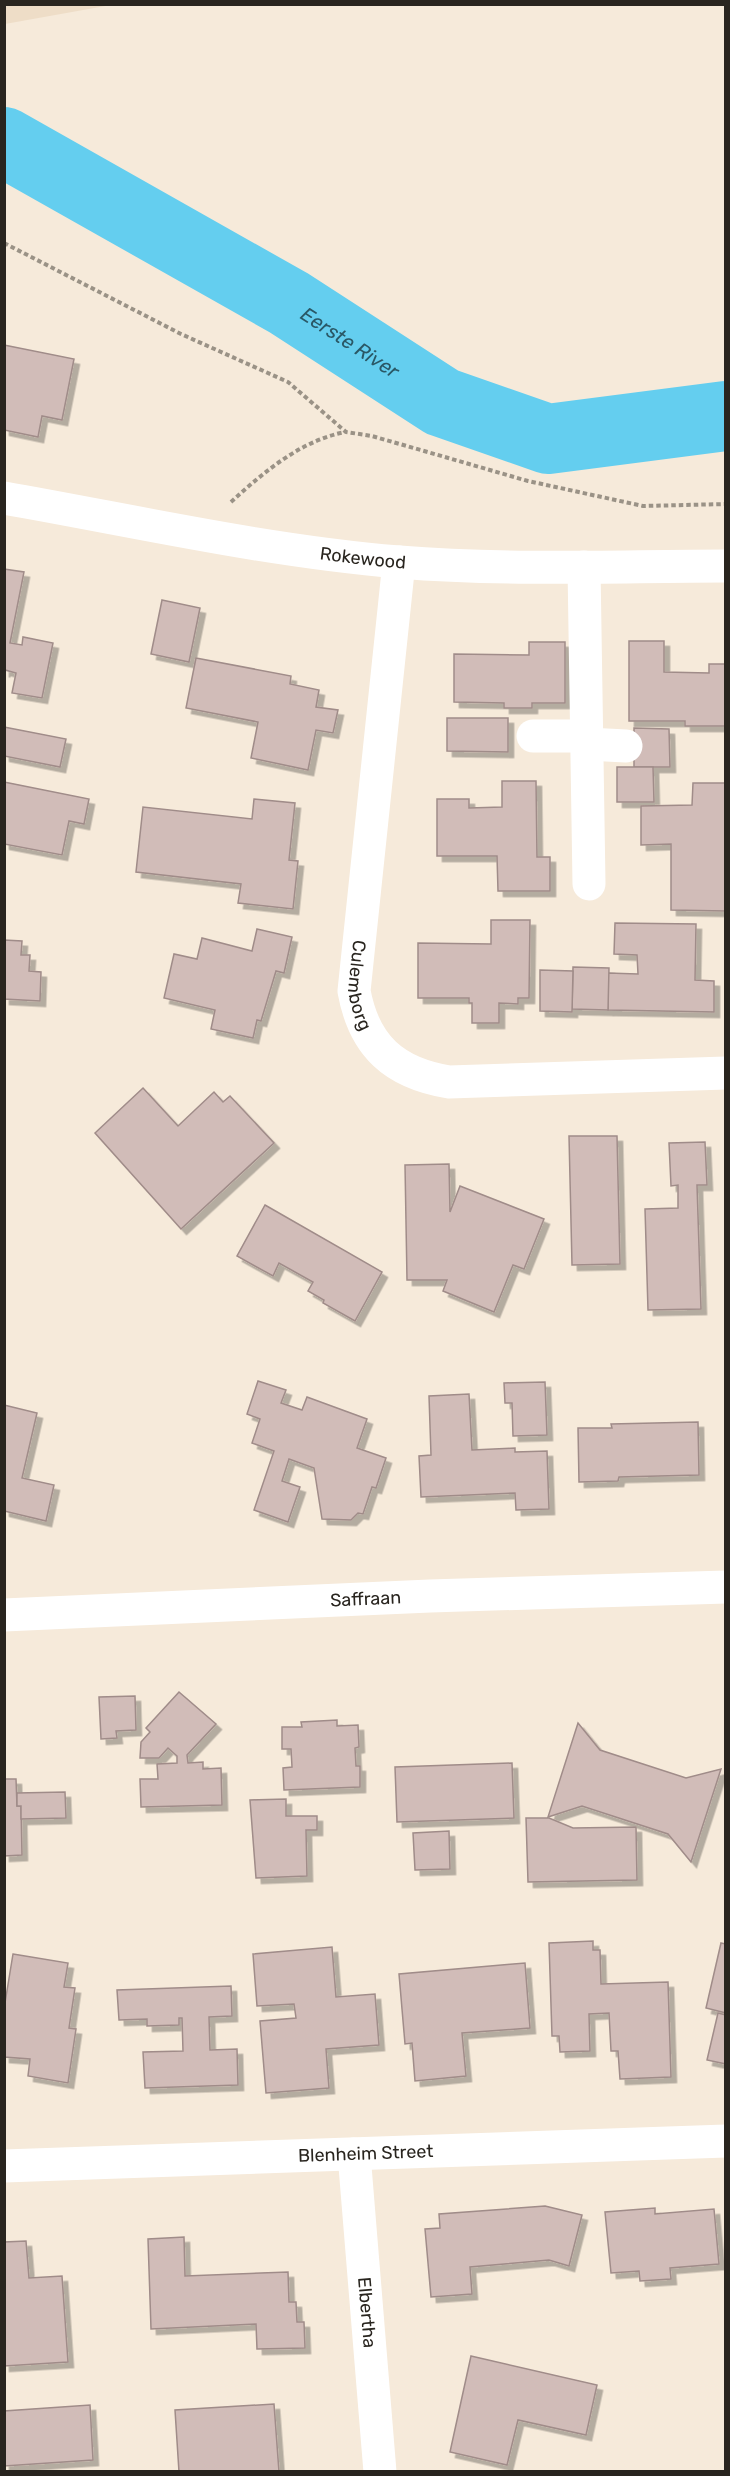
<svg xmlns="http://www.w3.org/2000/svg" width="730" height="2476" font-family="Rubik,sans-serif">
	<defs>
		<filter id="shadow"><feDropShadow dx="5.5" dy="5.5" stdDeviation="0" flood-color="#0004"/></filter>
	</defs>
	<rect width="100%" height="100%" fill="#f6eada"/>
	<!-- built -->
	<polygon fill="#eeddc7" points="5,4 111,4 111,5 5,24"/>
	<g fill="none" stroke-linecap="round" stroke-linejoin="round">
		<!-- river -->
		<path stroke="#64ceef" stroke-width="70" id="s1" d="M 4,142 L 289,303 L 442,402 L 548,439 L 726,416"/>
	</g>
	<!-- building -->
	<g fill="#d1bcb8" stroke="#a08c89" stroke-width="1.5" filter="url(#shadow)">
		<polygon points="4,345 74,359 62,420 42,416 38,437 4,430"/>
		<polygon points="4,569 24,572 10,643 22,645 23,637 53,643 42,698 12,693 16,673 5,670 4,672"/>
		<polygon points="162,600 200,608 189,662 151,654"/>
		<polygon points="629,641 664,641 664,672 709,673 709,664 726,664 725,726 685,726 685,721 629,721"/>
		<polygon points="529,642 565,642 565,703 532,703 532,708 504,708 504,703 454,702 454,654 529,655"/>
		<polygon points="196,658 291,676 290,684 319,690 316,707 338,710 333,733 316,730 308,770 251,758 258,722 186,708"/>
		<polygon points="447,718 508,718 508,752 447,751"/>
		<polygon points="4,727 66,739 60,767 4,756"/>
		<polygon points="634,728 669,729 670,767 634,767"/>
		<polygon points="617,767 653,767 654,802 617,802"/>
		<polygon points="502,781 536,781 537,857 550,857 550,891 498,891 497,856 437,856 437,799 469,799 469,808 502,807"/>
		<polygon points="4,782 89,799 84,824 69,821 62,855 4,844"/>
		<polygon points="693,783 726,783 726,911 671,910 671,844 641,845 641,806 692,805"/>
		<polygon points="254,799 295,803 289,860 298,861 293,909 238,903 241,884 136,872 143,807 252,819"/>
		<polygon points="491,920 530,920 529,998 518,998 518,1004 499,1003 499,1023 472,1023 472,1003 469,1003 469,998 418,998 418,943 491,944"/>
		<polygon points="615,923 696,924 695,980 714,981 714,1012 608,1010 608,973 638,974 637,955 614,954"/>
		<polygon points="257,929 292,937 284,973 276,971 261,1021 257,1020 253,1038 211,1029 215,1010 164,998 174,954 197,959 202,938 252,951"/>
		<polygon points="4,940 22,941 21,955 30,955 29,971 41,972 40,1001 4,999"/>
		<polygon points="573,967 609,968 608,1010 572,1009"/>
		<polygon points="540,970 573,971 572,1012 540,1011"/>
		<polygon points="143,1088 178,1126 214,1092 223,1102 230,1096 274,1143 181,1229 95,1133"/>
		<polygon points="569,1136 617,1136 620,1264 572,1265"/>
		<polygon points="705,1142 707,1185 697,1185 701,1309 648,1310 645,1209 678,1208 678,1185 671,1186 669,1143"/>
		<polygon points="449,1164 450,1212 460,1186 544,1219 524,1269 513,1265 494,1312 443,1291 447,1280 407,1280 405,1165"/>
		<polygon points="265,1205 382,1272 355,1321 323,1303 324,1300 308,1291 313,1282 279,1263 273,1276 237,1256"/>
		<polygon points="258,1381 286,1390 281,1403 302,1410 307,1397 367,1419 357,1448 386,1458 376,1488 372,1487 363,1514 358,1513 351,1520 322,1519 314,1468 289,1459 282,1481 300,1487 288,1522 254,1510 274,1451 252,1443 260,1419 247,1414"/>
		<polygon points="545,1382 547,1435 513,1436 512,1403 505,1403 504,1383"/>
		<polygon points="469,1394 472,1450 515,1448 515,1452 547,1451 549,1509 516,1510 515,1493 421,1497 419,1456 431,1455 429,1396"/>
		<polygon points="4,1405 37,1413 22,1478 54,1485 46,1521 4,1511"/>
		<polygon points="698,1422 699,1475 619,1477 618,1481 579,1482 578,1428 612,1428 611,1424"/>
		<polygon points="179,1692 216,1724 187,1755 188,1763 203,1762 203,1769 221,1768 222,1805 141,1807 140,1779 158,1779 157,1764 177,1763 177,1756 168,1748 159,1758 140,1758 141,1742 150,1732 146,1728"/>
		<polygon points="135,1696 136,1730 116,1731 117,1738 101,1739 99,1697"/>
		<polygon points="337,1720 337,1726 358,1725 359,1747 355,1748 356,1766 360,1766 360,1787 284,1790 283,1768 292,1767 291,1749 282,1749 282,1727 302,1727 301,1722"/>
		<polygon points="578,1723 600,1750 686,1778 721,1769 691,1862 668,1834 582,1806 548,1817"/>
		<polygon points="512,1763 514,1818 397,1822 395,1767"/>
		<polygon points="4,1779 16,1779 17,1806 21,1806 22,1855 4,1856"/>
		<polygon points="65,1792 66,1818 21,1819 21,1806 17,1806 17,1793"/>
		<polygon points="286,1799 286,1816 317,1816 317,1830 306,1830 307,1876 256,1878 250,1800"/>
		<polygon points="526,1818 549,1818 573,1828 636,1827 637,1880 528,1882"/>
		<polygon points="449,1831 450,1869 415,1870 413,1833"/>
		<polygon points="593,1941 593,1950 600,1950 601,1984 668,1982 671,2077 620,2079 618,2051 611,2051 609,2013 589,2014 590,2051 560,2052 559,2036 552,2036 549,1943"/>
		<polygon points="721,1943 726,1944 726,2013 706,2008"/>
		<polygon points="332,1947 336,1997 375,1994 379,2045 326,2049 329,2088 266,2093 260,2021 296,2018 294,2004 257,2006 253,1954"/>
		<polygon points="13,1954 68,1963 64,1987 75,1988 69,2028 76,2029 68,2083 28,2076 30,2059 4,2057 4,2009"/>
		<polygon points="525,1963 530,2028 462,2033 466,2076 415,2081 412,2043 405,2044 399,1974"/>
		<polygon points="231,1986 232,2016 209,2017 210,2050 237,2049 238,2085 145,2088 143,2052 183,2051 182,2018 179,2018 179,2025 147,2026 147,2019 119,2020 117,1990"/>
		<polygon points="718,2013 726,2015 726,2064 707,2060"/>
		<polygon points="545,2206 582,2215 569,2266 549,2260 470,2267 472,2294 431,2297 425,2229 440,2228 439,2214"/>
		<polygon points="655,2208 655,2214 714,2209 719,2264 670,2268 671,2279 640,2281 639,2271 611,2273 605,2212"/>
		<polygon points="184,2237 185,2276 288,2272 289,2302 296,2302 297,2322 304,2322 305,2348 257,2349 256,2324 151,2329 148,2239"/>
		<polygon points="26,2241 29,2278 62,2276 68,2362 4,2366 4,2242"/>
		<polygon points="471,2356 597,2385 586,2435 518,2420 507,2465 450,2452"/>
		<polygon points="274,2404 279,2472 179,2472 175,2410"/>
		<polygon points="90,2405 93,2460 4,2466 4,2411"/>
	</g>
	<g fill="none" stroke-linecap="round" stroke-linejoin="round">
		<!-- path -->
		<g stroke="#9a9286" stroke-width="4" stroke-dasharray="4.5 3" stroke-linecap="butt">
			<polyline points="4,243 181,334 288,382 346,432 372,436 528,481 643,506 726,504"/>
			<path d="M 231,502 C 264,472 300,441 345,432"/>
		</g>
		<!-- street -->
		<g stroke="#fff" stroke-width="33">
			<path id="s2" d="M 4,498 C 135,521 266,551 399,562 C 507,571 617,566 726,566"/>
			<path id="s3" d="M 399,562 L 354,991 C 364,1046 394,1073 449,1082 L 726,1073"/>
			<polyline points="584,567 589,884"/>
			<polyline points="533,736 587,736"/>
			<polyline points="587,744 626,746"/>
			<path id="s4" d="M 4,1615 L 430,1596 L 726,1587"/>
			<path id="s5" d="M 354,2154 L 380,2472"/>
			<path id="s6" d="M 4,2166 L 726,2141"/>
		</g>
	</g>
	<g text-anchor="middle" stroke-width="5" stroke-linejoin="round" paint-order="stroke">
		<!-- street labels -->
		<g font-size="18" fill="#29251f" stroke="#fdf8f2">
			<text dy="6" stroke="none"><textPath href="#s2" startOffset="364">Rokewood</textPath></text>
			<text dy="6" stroke="none"><textPath href="#s3" startOffset="426">Culemborg</textPath></text>
			<text dy="6" stroke="none"><textPath href="#s4" startOffset="362">Saffraan</textPath></text>
			<text dy="6" stroke="none"><textPath href="#s6" startOffset="362">Blenheim Street</textPath></text>
			<text dy="6" stroke="none"><textPath href="#s5" startOffset="159">Elbertha</textPath></text>
		</g>
		<!-- water labels -->
		<g font-size="20" font-style="italic" fill="#2a5866" stroke="#fdf8f2">
			<text dy="7" stroke="none"><textPath href="#s1" startOffset="400">Eerste River</textPath></text>
		</g>
	</g>
	<!-- border -->
	<rect width="730" height="2476" fill="none" stroke="#29251f" stroke-width="12"/>
</svg>
